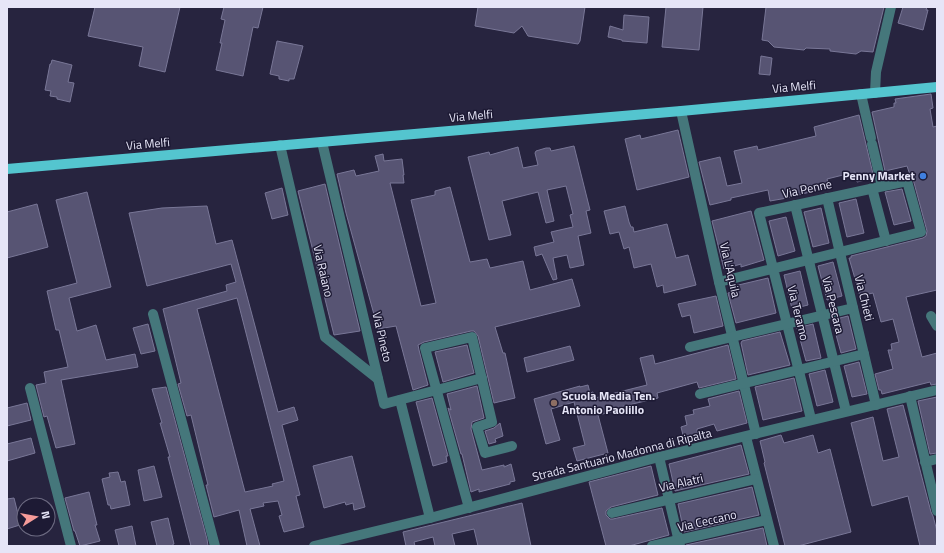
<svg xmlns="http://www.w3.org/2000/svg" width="944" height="553" font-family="'Titillium Web',sans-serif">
	<rect width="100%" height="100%" fill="#27243f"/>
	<!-- building -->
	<g fill="#575473" stroke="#797797" fill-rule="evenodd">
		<polygon points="95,7 180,7 165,72 139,66 143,47 88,36"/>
		<polygon points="224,7 263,7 258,28 253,27 243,76 216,70 222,43 220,43 225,20 221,19"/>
		<polygon points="478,7 585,7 580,41 578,44 528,36 522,26 514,33 475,26"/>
		<polygon points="666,7 703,7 699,50 662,47"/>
		<polygon points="766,7 884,7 873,52 861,51 856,54 830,51 830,49 806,48 804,50 774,47 768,41 762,40"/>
		<polygon points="903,7 927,7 926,10 928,10 923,30 898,23"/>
		<polygon points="624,15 649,17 647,43 622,41 622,40 608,37 610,26 623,30"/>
		<polygon points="277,41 303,46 294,79 289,79 289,81 279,79 279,76 270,74"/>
		<polygon points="761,56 772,58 770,75 759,74"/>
		<polygon points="52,60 72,65 68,82 74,83 70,102 57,99 57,97 50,96 51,91 45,90 50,64 51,64"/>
		<polygon points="931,94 933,108 930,109 933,127 937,126 937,290 906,297 922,357 937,353 937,384 931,385 930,382 882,394 881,390 879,390 875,374 893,369 888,350 892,350 891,344 899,342 893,319 881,322 873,293 860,296 849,258 851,258 851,256 923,238 926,236 927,231 913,179 910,175 907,166 885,171 872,112 894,107 894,103 896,103 895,99"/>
		<polygon points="859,115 874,178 857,182 855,172 827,179 829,187 787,198 770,201 768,190 731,198 731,200 710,205 699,162 720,157 727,186 742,183 734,151 757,146 758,150 816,136 814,127"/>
		<polygon points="678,130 689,177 637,190 625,139 640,135 641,139"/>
		<polygon points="574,146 590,210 586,211 591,233 578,236 584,265 570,268 567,255 553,258 557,279 553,280 542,254 536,256 534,247 554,242 551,232 573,227 570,215 573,214 566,186 547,190 554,221 546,223 538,192 502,201 511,235 489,240 468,157 489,152 490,155 518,147 523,168 538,165 535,153 536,151 546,148 550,148 551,151"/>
		<polygon points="383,154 384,161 402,159 404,175 403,175 404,183 390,183 421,306 436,303 411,200 435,195 435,191 450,187 470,262 487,259 490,268 523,261 530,290 572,279 580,306 495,327 503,353 505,353 515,398 494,403 478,336 474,331 471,331 424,342 418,345 419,350 428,385 413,390 396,326 378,329 346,213 337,174 354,170 356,176 379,171 375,156"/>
		<polygon points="325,184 360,331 334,335 298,191"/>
		<polygon points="282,188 288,215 272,219 265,193"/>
		<polygon points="902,189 911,221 894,225 885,192"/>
		<polygon points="87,192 111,287 69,298 77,331 96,325 106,360 135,354 138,367 61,380 75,444 56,448 47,416 44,417 36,385 46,383 44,372 68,367 59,330 56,330 47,291 77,283 56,200"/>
		<polygon points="856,199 864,233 847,237 839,203"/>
		<polygon points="37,204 48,247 7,258 7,212"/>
		<path d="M 207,206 L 216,244 L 232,240 L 278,412 L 294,407 L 298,420 L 282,425 L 300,495 L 296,496 L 304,527 L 284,532 L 279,516 L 282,515 L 278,501 L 263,503 L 264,506 L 250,509 L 260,546 L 247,546 L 239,510 L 214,517 L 206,485 L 208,485 L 191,415 L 187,416 L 178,384 L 181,383 L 163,309 L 227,291 L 226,285 L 236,282 L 231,264 L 147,286 L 129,213 L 162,208 ZM 237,298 L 284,481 L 272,484 L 273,486 L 245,492 L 197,309 Z"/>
		<polygon points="625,206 629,222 631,227 633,227 634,232 667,224 676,258 688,255 696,285 664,293 663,285 657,287 651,264 634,268 629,247 624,249 619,232 610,234 604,211"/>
		<polygon points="821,208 829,243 813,247 804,212"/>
		<polygon points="751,211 764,260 741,267 741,264 724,269 712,221"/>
		<polygon points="786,217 795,251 778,256 769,221"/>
		<polygon points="833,262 842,296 827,300 818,266"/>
		<polygon points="800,271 808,305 792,309 784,275"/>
		<polygon points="768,278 776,313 736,323 728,293 731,292 730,287"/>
		<polygon points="716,296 723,326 694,333 690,315 682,317 678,304"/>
		<polygon points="848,316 856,349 841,353 832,320"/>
		<polygon points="148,324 155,351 141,354 133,328"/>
		<polygon points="813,324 821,358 806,361 797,328"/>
		<polygon points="780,332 790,365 748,375 741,343 742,341"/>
		<polygon points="467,345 474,373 443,382 435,352"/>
		<polygon points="728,345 736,379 699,388 697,382 657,393 658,398 620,407 620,410 598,415 608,453 577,461 573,448 585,445 574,402 551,409 560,440 546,444 534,399 580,386 580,387 588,385 590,393 593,392 595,398 647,385 640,358 653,355 655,364"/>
		<polygon points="570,346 574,360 527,372 524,358"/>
		<polygon points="859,362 867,394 852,397 844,366"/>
		<polygon points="825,370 833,402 817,406 809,374"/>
		<polygon points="794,378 802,411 763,420 755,387"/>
		<polygon points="477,386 484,418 472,422 471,429 482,470 504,465 504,467 511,464 515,481 510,482 510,484 479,492 479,489 471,492 462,454 461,454 448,408 451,410 447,394"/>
		<polygon points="166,387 207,539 208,546 191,546 168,457 170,457 160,423 162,423 152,389"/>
		<polygon points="739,391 747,423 717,431 714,424 697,429 698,436 684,439 681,427 687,425 685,416 694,414 693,410 710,406 708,399"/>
		<polygon points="937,397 937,453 930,454 918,401"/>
		<polygon points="432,398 448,456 446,456 447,462 433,466 416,402"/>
		<polygon points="27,403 31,420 7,426 7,408"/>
		<polygon points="903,405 931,512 933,516 937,531 937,546 920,546 908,496 872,506 851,423 873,417 883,461 899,457 887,409"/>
		<polygon points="500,423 503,436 495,439 496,442 489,444 485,431 494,428"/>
		<polygon points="781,435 784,443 813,435 818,453 830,449 851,532 798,546 785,546 764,463 765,462 760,441"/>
		<polygon points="31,438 35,453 7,461 7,444"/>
		<polygon points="741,445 749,474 675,491 669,464"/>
		<polygon points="352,456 365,507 354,510 353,503 346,505 345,502 324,508 313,466"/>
		<polygon points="154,466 162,497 144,501 138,470"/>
		<polygon points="651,466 658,495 611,507 606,511 606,515 610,519 613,519 662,508 669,535 629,546 606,546 589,482"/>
		<polygon points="118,472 121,482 125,481 130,505 111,509 110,505 108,505 102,479 110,477 109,473"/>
		<polygon points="752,487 759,515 684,532 678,504"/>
		<polygon points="89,492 97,525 95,525 100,541 80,546 75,531 74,531 65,498"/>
		<polygon points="14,498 18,514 21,514 23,524 7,529 7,499"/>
		<polygon points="522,503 531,546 478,546 474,529 452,534 455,546 435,546 433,537 414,542 415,546 406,546 403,532"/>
		<polygon points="168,518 174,544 173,544 173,546 157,546 151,522"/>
		<polygon points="132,526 136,546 119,546 115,530"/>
		<polygon points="763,528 767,546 687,546 686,545"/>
	</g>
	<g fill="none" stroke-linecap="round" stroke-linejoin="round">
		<!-- minor -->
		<g stroke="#45777b" stroke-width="10">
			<polyline points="875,93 876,72 891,7"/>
			<polyline points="861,94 871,138"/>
			<polyline points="681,111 719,282 756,434"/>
			<polyline points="322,142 384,404 482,378"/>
			<polyline points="872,144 882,186"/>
			<polyline points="280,145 325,337 378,379"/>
			<polyline points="872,188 886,241"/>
			<polyline points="827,198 876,405"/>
			<polyline points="795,205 846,411"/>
			<path d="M 719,282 L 921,232 L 907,181 L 759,213 C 777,282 794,351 811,419"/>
			<polyline points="153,314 215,546"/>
			<polyline points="931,316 937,326"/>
			<polyline points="690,347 853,308"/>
			<polyline points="30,388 71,546"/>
			<polyline points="700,394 864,354"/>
			<polyline points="910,396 937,511"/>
			<polyline points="400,400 430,518"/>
			<polyline points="746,437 774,546"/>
			<polyline points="659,457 680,546"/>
			<polyline points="925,462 937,459"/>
			<polyline points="469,508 425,348 472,337 492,422 477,427 485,453 512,446"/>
			<polyline points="612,513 756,479"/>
			<polyline points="314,546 430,518 659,457 937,390"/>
			<polyline points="652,546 767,520"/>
		</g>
		<!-- major -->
		<polyline stroke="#54c5cf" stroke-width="10" points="7,169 681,111 937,87"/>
	</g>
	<!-- markers -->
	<circle fill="#3f7fe0" stroke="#1d1a34" stroke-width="1.5" cx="923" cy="176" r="4"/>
	<circle fill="#8d6e63" stroke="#1d1a34" stroke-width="1.5" cx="554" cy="403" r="4"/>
	<g text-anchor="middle" stroke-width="3" stroke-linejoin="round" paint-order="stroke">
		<!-- street labels -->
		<g font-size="12" fill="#e6e5f7" stroke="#1d1a34">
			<text transform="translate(794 87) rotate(-5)" y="4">Via Melfi</text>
			<text transform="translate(471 116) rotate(-5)" y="4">Via Melfi</text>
			<text transform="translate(148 144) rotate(-5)" y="4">Via Melfi</text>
			<text transform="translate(807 189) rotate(-12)" y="4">Via Penne</text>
			<text transform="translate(730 270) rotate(77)" y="4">Via L'Aquila</text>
			<text transform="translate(323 271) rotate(77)" y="4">Via Raiano</text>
			<text transform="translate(864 298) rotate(76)" y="4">Via Chieti</text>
			<text transform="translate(833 305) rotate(76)" y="4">Via Pescara</text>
			<text transform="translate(798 313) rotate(76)" y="4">Via Teramo</text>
			<text transform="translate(382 337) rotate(77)" y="4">Via Pineto</text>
			<text transform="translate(622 455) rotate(-14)" y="4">Strada Santuario Madonna di Ripalta</text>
			<text transform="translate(681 483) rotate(-13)" y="4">Via Alatri</text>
			<text transform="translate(707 521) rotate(-13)" y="4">Via Ceccano</text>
		</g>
		<!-- poi labels -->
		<g font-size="12" font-weight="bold" fill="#e6e5f7" stroke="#1d1a34" text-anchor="end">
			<text x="915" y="180">Penny Market</text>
			<text x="562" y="400" text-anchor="start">Scuola Media Ten.<tspan x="562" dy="14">Antonio Paolillo</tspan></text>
		</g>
	</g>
	<!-- border -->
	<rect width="944" height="553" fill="none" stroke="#e6e5f7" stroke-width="16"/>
	<!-- north arrow -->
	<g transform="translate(36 517) rotate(79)"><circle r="19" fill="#1d1a34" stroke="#6d6b82"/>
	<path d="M0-3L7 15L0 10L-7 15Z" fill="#f59b99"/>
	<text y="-6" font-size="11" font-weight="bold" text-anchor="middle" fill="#e6e5f7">N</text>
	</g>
</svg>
